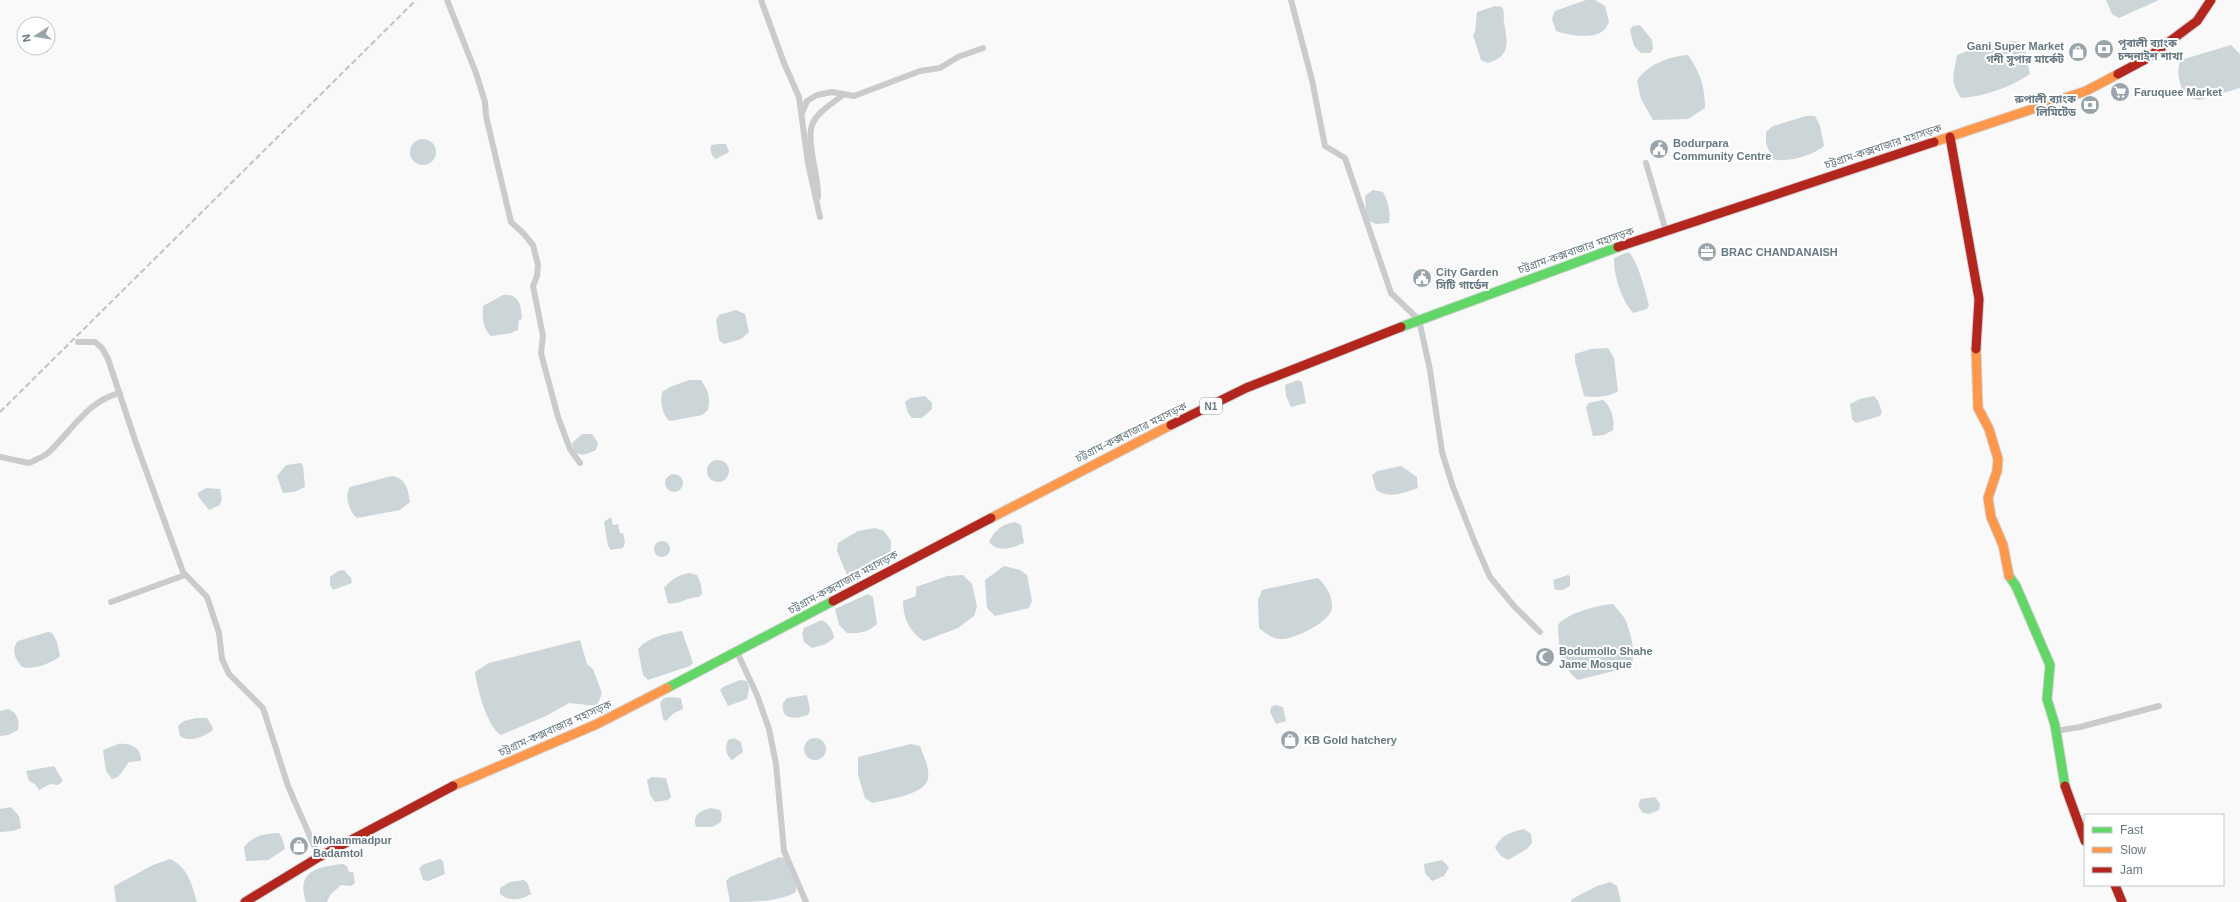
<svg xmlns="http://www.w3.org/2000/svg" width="2240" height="902" font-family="Helvetica,'Noto Sans Bengali',sans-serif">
	<rect width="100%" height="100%" fill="#f9f9f9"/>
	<!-- water -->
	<g fill="#ccd5d7">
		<path d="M 1586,0 L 1595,0 L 1605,6 L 1609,22 C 1607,25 1606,29 1604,30 C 1594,40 1568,35 1556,31 L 1552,19 L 1555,11 Z"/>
		<polygon points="2106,0 2159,0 2119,18 2112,14"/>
		<path d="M 1495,6 L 1502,7 C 1505,12 1503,16 1504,22 C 1507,41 1512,56 1488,63 L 1481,60 L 1473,35 L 1475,32 L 1477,12 Z"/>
		<polygon points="1640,25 1652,40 1653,49 1650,53 1641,53 1634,46 1630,30 1633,26"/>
		<path d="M 2013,41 L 2022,42 L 2025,48 L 2030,74 C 2009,88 1985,96 1961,98 C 1949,79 1954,75 1957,55 L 1979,47 Z"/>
		<path d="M 2231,45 L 2240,54 L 2240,88 L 2199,100 L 2187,97 C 2180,88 2175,71 2181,60 Z"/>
		<path d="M 1688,55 C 1700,72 1705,87 1705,108 L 1688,119 L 1653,120 L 1641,99 L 1637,81 C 1646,65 1670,56 1688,55 Z"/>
		<path d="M 1806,116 L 1815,116 L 1820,126 L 1824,146 C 1812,156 1787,163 1772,159 L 1766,143 L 1766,132 L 1773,126 Z"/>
		<circle cx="423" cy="152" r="13"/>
		<path d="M 719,144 L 726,144 L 729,152 L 716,159 C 711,156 710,150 711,145 Z"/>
		<path d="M 1373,190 L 1383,192 C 1388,201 1391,213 1389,223 L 1376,224 L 1369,221 L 1366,213 L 1365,196 Z"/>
		<path d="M 1628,252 C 1637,257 1646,294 1649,305 L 1647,309 L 1633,313 C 1622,301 1613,274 1614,258 Z"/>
		<path d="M 503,295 C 519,294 521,304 522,319 L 519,320 L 518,330 L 511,333 L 491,336 C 483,329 482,317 483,306 Z"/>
		<polygon points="736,310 745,314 749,332 741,339 724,344 719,340 716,320 719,315"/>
		<path d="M 1608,348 L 1614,358 L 1618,391 C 1610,397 1594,398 1584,396 L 1575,361 L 1575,354 L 1591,349 Z"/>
		<path d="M 689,380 L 701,380 C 708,390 711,398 708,410 L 702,415 L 670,421 C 662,416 660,401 662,392 L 670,387 Z"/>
		<polygon points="1298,380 1302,382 1306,403 1291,407 1286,396 1285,385"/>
		<polygon points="925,396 932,403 932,409 922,418 912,418 908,413 905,402 910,398"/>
		<polygon points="1874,396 1878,401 1882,412 1880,416 1856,423 1852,419 1850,404 1860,399"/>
		<path d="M 1603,400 C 1611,406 1615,420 1613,430 L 1604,435 L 1593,436 L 1586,408 L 1588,403 Z"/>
		<path d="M 582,434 L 592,434 L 598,443 L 596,450 C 584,456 574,458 572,443 Z"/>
		<circle cx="718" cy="471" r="11"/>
		<polygon points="301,463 303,466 305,487 294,492 283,493 277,476 286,465"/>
		<path d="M 1401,466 L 1417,477 L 1418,488 C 1404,493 1389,499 1376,490 L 1372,475 L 1378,471 Z"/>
		<circle cx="674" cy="483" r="9"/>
		<path d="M 392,476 C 406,478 408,490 410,502 L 400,510 L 357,518 C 349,511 344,497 350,487 Z"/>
		<polygon points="206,488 220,489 222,499 220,505 209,510 198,496 198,493"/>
		<polygon points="611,517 613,525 618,524 620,533 623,533 625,542 623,548 611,550 608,546 604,522"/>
		<path d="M 1015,522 L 1021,525 L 1024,543 C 1012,548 998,553 989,542 C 995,530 1002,524 1015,522 Z"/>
		<polygon points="875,528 884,531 891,541 890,560 860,576 847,575 837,551 838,543 858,531"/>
		<circle cx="662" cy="549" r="8"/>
		<polygon points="1004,566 1020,570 1027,575 1032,601 1029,608 995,616 987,608 985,580"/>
		<polygon points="344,570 351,578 352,583 333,590 330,585 330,577 338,571"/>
		<path d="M 689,573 L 697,575 L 701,584 L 702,594 L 699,597 C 687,597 677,606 668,603 L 664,588 C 671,580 678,575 689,573 Z"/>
		<path d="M 963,575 L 972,584 L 977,607 L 974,616 L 958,628 L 924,641 C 910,633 903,618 903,601 L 916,596 L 916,587 L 947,576 Z"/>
		<polygon points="1568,575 1570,576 1570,586 1562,590 1555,590 1553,580"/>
		<path d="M 1318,578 C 1326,586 1332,594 1332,607 C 1333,621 1293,640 1281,639 C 1272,639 1265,633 1259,628 L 1258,600 L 1262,590 Z"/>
		<path d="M 868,594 L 873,597 L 877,624 C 868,632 859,634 847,633 L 839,625 L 835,609 Z"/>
		<path d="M 1613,604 C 1617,609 1622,614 1625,619 C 1630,631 1638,656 1630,667 L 1578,680 C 1561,668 1558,644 1558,625 C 1567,613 1598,605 1613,604 Z"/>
		<path d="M 822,620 C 829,624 833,630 834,638 L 826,644 L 812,648 L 804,642 L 802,634 L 804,628 Z"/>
		<path d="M 682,631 L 693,663 L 690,666 L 648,680 L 643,675 L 638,649 C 650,636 665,634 682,631 Z"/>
		<path d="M 48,632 L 52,633 L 57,642 L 60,656 C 51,664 33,670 22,667 C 16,660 10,650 18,641 Z"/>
		<path d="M 580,640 L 587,664 L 593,669 L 602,693 L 597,706 L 569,703 L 546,716 L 501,735 C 487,727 477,688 475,672 L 489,663 Z"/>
		<polygon points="740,680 747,681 749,688 747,699 728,706 720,690 723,687"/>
		<path d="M 807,695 L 810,710 L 808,715 C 796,719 780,721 783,703 L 787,698 Z"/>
		<polygon points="669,697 681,698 683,709 674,713 666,721 663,719 660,703 664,698"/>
		<polygon points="1275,705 1283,707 1286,721 1276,724 1270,712 1271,707"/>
		<path d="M 8,709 C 17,712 20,721 18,730 L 8,735 L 0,736 L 0,711 Z"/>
		<path d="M 196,718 L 207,718 L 212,726 L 213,730 C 203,737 190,743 180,736 L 178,726 L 184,721 Z"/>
		<path d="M 734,738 L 741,742 L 743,752 L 732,760 C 725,755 725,747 728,740 Z"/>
		<circle cx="815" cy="749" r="11"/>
		<path d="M 118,744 C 129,743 142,747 141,761 L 129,762 L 118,777 L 112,779 L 106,771 L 103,750 Z"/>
		<path d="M 911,744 L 920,746 C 923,755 930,768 928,779 C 925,795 885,800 872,803 L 865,798 L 858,775 L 858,757 Z"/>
		<polygon points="54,766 63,781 58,785 50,784 39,790 35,784 29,781 26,771"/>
		<polygon points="652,777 666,778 671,797 668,800 655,802 650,795 647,780"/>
		<path d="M 1655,797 L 1660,804 L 1659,810 L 1649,814 L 1643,813 C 1639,809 1637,804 1641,799 Z"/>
		<polygon points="11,807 19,816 21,828 13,831 0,832 0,809"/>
		<path d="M 711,808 L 720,810 L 722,814 L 721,822 L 712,827 L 696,827 C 692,814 700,811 711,808 Z"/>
		<path d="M 1524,829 L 1531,834 L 1532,843 L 1527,849 L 1508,860 L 1501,856 L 1495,848 C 1501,835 1510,832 1524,829 Z"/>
		<path d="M 279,833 L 282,838 L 285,849 L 268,860 L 246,861 L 244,847 C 254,835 263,834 279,833 Z"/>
		<path d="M 780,857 L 784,858 L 796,887 L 796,892 C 778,902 753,902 730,902 L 726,881 L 730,877 Z"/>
		<path d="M 170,859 C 188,867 192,885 197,902 L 116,902 L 114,886 L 153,865 Z"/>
		<polygon points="440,859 443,861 445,874 428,881 423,880 419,868 424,864"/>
		<polygon points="1442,860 1449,867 1444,876 1432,881 1425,873 1424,864"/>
		<path d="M 343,864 L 347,866 L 349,872 L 353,872 L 355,883 L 351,886 L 341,885 L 330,895 L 327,902 L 306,902 C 296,871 316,867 343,864 Z"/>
		<path d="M 524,880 L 528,884 L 531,894 C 520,900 510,902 500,894 L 500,888 L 510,882 Z"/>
		<polygon points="1610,882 1617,886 1621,902 1571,902 1572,899 1597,886"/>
	</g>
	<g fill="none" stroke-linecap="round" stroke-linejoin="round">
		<defs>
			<g id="fast">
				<polyline points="1401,327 1618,247"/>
				<polyline points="2009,576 2016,586 2050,665 2047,699 2055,725 2065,786"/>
				<polyline points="667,688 833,601"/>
			</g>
			<g id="slow">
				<polyline points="1934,142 2086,91 2118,74"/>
				<polyline points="1976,349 1978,408 1989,429 1998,459 1997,471 1988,498 1991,517 2003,545 2009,576"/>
				<polyline points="991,518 1171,425"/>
				<polyline points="453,786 597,724 667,688"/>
			</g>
			<g id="jam">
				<polyline points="2118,74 2146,59 2197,21 2211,0"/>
				<polyline points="1950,137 1979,299 1976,349"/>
				<polyline points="1618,247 1934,142"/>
				<polyline points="1171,425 1246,388 1401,327"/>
				<polyline points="833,601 991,518"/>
				<polyline points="2065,786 2085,841"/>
				<polyline points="2115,885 2122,902"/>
				<polyline points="245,902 319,857 453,786"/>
			</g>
		</defs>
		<!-- fast casing -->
		<use href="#fast" stroke="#d5d6d7" stroke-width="11"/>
		<!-- slow casing -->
		<use href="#slow" stroke="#d5d6d7" stroke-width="11"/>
		<!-- jam casing -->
		<use href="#jam" stroke="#d5d6d7" stroke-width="11"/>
		<!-- street -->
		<g stroke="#cacbcc" stroke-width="6">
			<polyline points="447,0 476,73 485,102 486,116 511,222 523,233 533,245 538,265 537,276 533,286 543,336 541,353 558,417 570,449 580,463"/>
			<polyline points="761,0 784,63 799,97 808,163 820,217"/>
			<polyline points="1291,0 1312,80 1325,146 1345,158 1391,293 1419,320 1430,370 1442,452 1453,487 1475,543 1490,577 1514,606 1540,632"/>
			<polyline points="802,113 807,101 817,95 832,92 854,96 920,71 940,68 958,57 983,48"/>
			<polyline points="1646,163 1666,231"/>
			<path d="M 818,197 C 819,177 806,142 812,125 C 816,113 833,103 843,95"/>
			<polyline points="78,342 95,342 102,348 108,359 136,443 183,572 207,597 219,633 222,659 229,674 263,708 288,786 319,857"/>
			<path d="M 0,457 L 29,463 C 35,460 43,457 48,453 C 71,432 88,400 120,393"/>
			<polyline points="111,602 185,575"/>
			<polyline points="737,652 757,695 769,729 776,764 784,851 806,902"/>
			<polyline points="2056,731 2080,727 2159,706"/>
		</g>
		<!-- fast -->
		<use href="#fast" stroke="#63d668" stroke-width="9"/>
		<!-- slow -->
		<use href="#slow" stroke="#ff974d" stroke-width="9"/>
		<!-- jam -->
		<use href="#jam" stroke="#b3261e" stroke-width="9"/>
		<!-- rail -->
		<polyline stroke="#c0c2c3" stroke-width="2" stroke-dasharray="6 3" stroke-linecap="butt" points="0,412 416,0"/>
	</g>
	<!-- icons -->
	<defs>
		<symbol id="bank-disc" viewBox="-11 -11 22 22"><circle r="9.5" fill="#99a5ab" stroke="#fff"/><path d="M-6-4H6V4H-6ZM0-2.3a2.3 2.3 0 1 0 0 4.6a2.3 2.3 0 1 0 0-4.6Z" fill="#fff"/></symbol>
		<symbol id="shop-disc" viewBox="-11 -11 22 22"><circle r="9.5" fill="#99a5ab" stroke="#fff"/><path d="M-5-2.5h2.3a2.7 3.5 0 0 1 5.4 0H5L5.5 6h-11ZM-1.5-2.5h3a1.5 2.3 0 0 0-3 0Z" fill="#fff"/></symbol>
		<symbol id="supermarket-disc" viewBox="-11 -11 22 22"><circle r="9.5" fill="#99a5ab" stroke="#fff"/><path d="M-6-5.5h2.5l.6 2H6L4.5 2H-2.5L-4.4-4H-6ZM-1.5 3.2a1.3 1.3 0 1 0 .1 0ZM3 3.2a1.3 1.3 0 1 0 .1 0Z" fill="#fff"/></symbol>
		<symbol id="civic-disc" viewBox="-11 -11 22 22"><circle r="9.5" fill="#99a5ab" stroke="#fff"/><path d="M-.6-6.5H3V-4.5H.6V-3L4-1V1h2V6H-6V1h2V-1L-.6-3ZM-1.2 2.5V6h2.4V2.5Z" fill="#fff"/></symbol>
		<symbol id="office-disc" viewBox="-11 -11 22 22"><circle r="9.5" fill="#99a5ab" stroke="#fff"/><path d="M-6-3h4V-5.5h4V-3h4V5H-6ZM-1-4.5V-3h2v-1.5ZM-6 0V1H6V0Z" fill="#fff"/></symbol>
		<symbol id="mosque-disc" viewBox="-11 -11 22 22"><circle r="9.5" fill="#99a5ab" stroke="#fff"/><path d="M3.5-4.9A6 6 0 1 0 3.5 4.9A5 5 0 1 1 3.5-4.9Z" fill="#fff"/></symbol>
	</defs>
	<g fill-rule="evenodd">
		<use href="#bank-disc" x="2093" y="38" width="22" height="22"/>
		<use href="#shop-disc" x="2067" y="41" width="22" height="22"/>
		<use href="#supermarket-disc" x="2109" y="81" width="22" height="22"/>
		<use href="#bank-disc" x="2079" y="94" width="22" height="22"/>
		<use href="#civic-disc" x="1648" y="138" width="22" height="22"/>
		<use href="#office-disc" x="1696" y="241" width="22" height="22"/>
		<use href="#civic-disc" x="1411" y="267" width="22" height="22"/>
		<use href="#mosque-disc" x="1534" y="646" width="22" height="22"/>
		<use href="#shop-disc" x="1279" y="729" width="22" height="22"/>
		<use href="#shop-disc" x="288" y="835" width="22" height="22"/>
	</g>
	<g text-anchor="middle" stroke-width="4" stroke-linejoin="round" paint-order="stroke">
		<!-- shield labels -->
		<rect fill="#fff" stroke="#94a0a7" stroke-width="1" x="1200" y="398" width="22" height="16" rx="3"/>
		<g font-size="10" font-weight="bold" fill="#667881">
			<text x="1211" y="410">N1</text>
		</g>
		<!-- poi labels -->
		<g font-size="11" font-weight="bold" fill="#667881" stroke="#fff" text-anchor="start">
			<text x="2118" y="47">পূবালী ব্যাংক<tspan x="2118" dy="13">চন্দনাইশ শাখা</tspan></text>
			<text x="2064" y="50" text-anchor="end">Gani Super Market<tspan x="2064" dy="13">গনী সুপার মার্কেট</tspan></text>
			<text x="2134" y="96">Faruquee Market</text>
			<text x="2076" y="103" text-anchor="end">রুপালী ব্যাংক<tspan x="2076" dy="13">লিমিটেড</tspan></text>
			<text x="1673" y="147">Bodurpara<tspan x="1673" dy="13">Community Centre</tspan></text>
			<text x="1721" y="256">BRAC CHANDANAISH</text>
			<text x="1436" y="276">City Garden<tspan x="1436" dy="13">সিটি গার্ডেন</tspan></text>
			<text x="1559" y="655">Bodumollo Shahe<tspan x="1559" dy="13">Jame Mosque</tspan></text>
			<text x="1304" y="744">KB Gold hatchery</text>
			<text x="313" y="844">Mohammadpur<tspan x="313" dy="13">Badamtol</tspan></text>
		</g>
		<!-- street labels -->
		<g font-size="11" fill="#667881" stroke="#fff">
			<text transform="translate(1883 146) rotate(-18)" y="4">চট্টগ্রাম-কক্সবাজার মহাসড়ক</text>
			<text transform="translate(1576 250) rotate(-19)" y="4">চট্টগ্রাম-কক্সবাজার মহাসড়ক</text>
			<text transform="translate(1131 432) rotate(-26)" y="4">চট্টগ্রাম-কক্সবাজার মহাসড়ক</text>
			<text transform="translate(843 582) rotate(-28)" y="4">চট্টগ্রাম-কক্সবাজার মহাসড়ক</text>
			<text transform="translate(555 728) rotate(-24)" y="4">চট্টগ্রাম-কক্সবাজার মহাসড়ক</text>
		</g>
	</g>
	<!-- legend -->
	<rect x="2084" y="814" width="140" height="72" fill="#ffffff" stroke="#c2c9cd"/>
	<rect x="2092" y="827" width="20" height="6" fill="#63d668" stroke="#c2c9cd"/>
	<text x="2120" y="834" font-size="12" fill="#667881">Fast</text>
	<rect x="2092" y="847" width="20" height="6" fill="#ff974d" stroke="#c2c9cd"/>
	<text x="2120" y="854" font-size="12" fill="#667881">Slow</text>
	<rect x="2092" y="867" width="20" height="6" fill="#b3261e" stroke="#c2c9cd"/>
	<text x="2120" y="874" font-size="12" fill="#667881">Jam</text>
	<!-- north arrow -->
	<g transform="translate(36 36) rotate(258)"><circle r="19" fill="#ffffff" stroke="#c2c9cd"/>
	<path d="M0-3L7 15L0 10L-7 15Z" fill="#99a5ab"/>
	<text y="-6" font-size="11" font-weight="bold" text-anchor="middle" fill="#667881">N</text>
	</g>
</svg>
